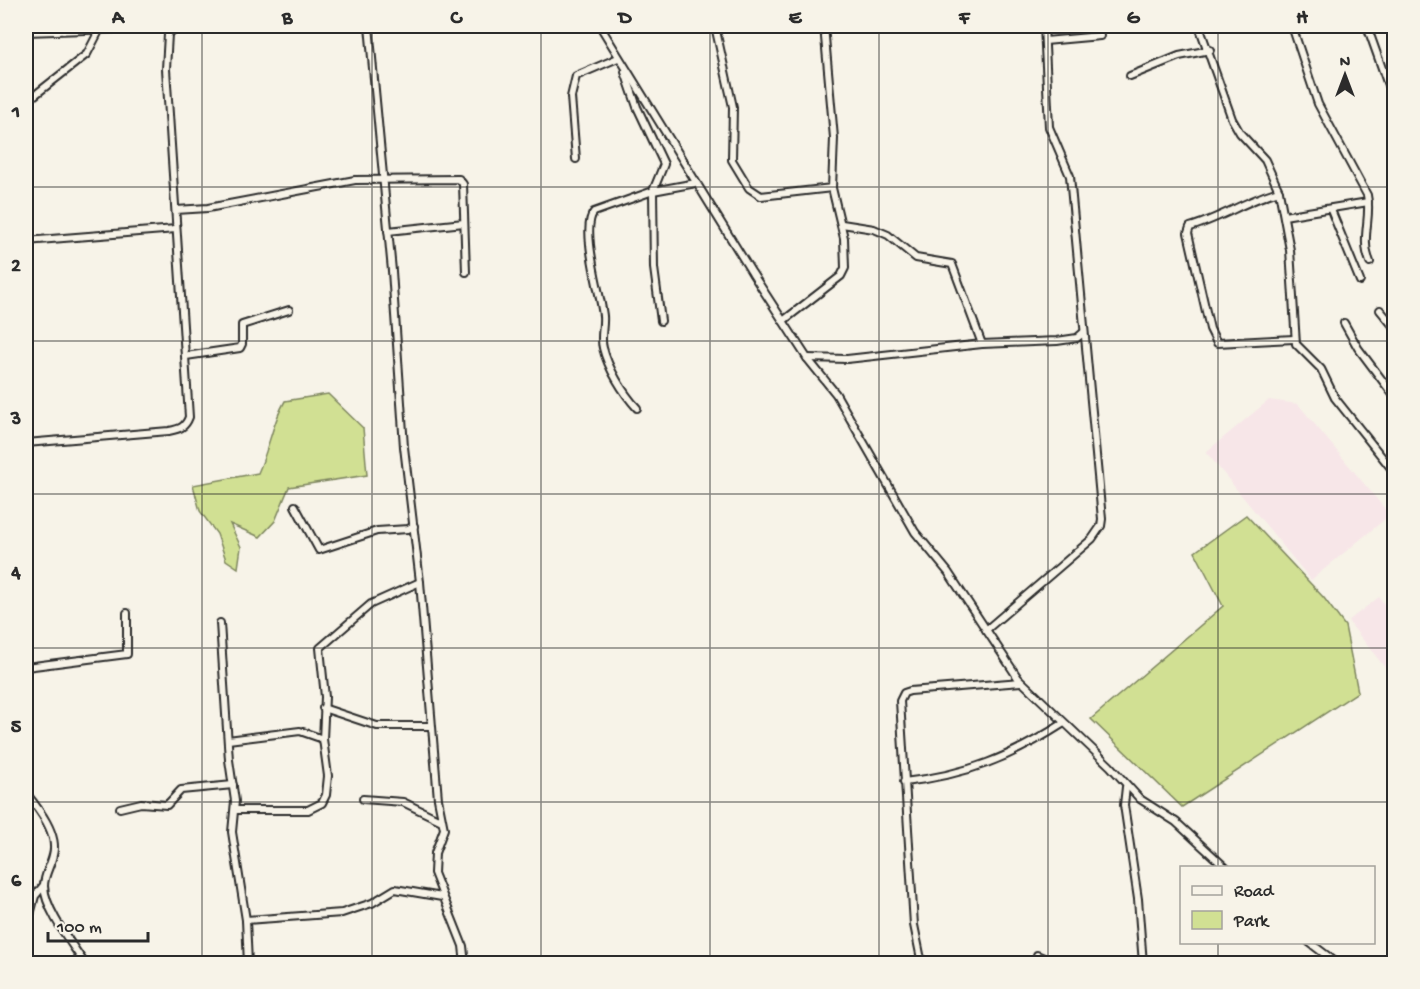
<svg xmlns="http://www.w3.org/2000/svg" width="1420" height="989" font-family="'Gochi Hand',sans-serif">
	<rect width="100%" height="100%" fill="#f7f3e8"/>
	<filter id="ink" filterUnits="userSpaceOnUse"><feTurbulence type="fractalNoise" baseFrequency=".0167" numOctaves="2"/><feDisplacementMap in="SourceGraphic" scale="12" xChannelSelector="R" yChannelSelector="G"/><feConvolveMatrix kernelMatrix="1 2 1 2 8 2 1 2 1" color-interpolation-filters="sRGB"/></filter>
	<g filter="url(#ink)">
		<!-- built -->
		<g fill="#f7e6e8">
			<polygon points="1269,400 1298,404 1390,515 1311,580 1206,452"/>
			<polygon points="1379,597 1394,617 1394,679 1348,621"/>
		</g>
		<!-- green -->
		<g fill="#d1e093" stroke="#7e865f" stroke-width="1.5">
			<path d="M 328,394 L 363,428 L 367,475 L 289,487 L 275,521 L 260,537 L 230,524 L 241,547 L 238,568 L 226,560 L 217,534 L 200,511 L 193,485 L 258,473 C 269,449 272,423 285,401 Z"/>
			<polygon points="1246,515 1324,598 1345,626 1358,692 1182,807 1091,719 1223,606 1195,552"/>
		</g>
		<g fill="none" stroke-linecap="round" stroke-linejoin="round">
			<defs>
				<g id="street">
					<polyline points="369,26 392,271 404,447 420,582 438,799 444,829 435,853 434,873 463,946 465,964"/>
					<polyline points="600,26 752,273 807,358 836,394 915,532 948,572 1018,678 1110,766 1140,799 1176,822 1226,868"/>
					<polyline points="715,26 733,107 732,160 749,188 761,196 832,188"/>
					<polyline points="1199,26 1232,119 1240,133 1265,160 1279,191 1290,250 1296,344 1321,369 1335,398 1394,472"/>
					<path d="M 1292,26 L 1318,104 L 1367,195 C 1372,217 1360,239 1370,262"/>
					<polyline points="1367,26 1394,102"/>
					<polyline points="26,32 175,27"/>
					<polyline points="1045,41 1100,36"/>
					<polyline points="625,72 637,107 664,164 653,191 654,268 661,321"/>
					<polyline points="1130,76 1179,56 1210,50"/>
					<polyline points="26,102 87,54 100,29"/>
					<polyline points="576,159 571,97 576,76 618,58"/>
					<path d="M 1279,191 C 1247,200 1221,218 1190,227 L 1188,233 L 1210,329 L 1217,343 L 1294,339"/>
					<polyline points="176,210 208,208 355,180 459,179 463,184 466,272"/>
					<polyline points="1331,210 1360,281"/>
					<polyline points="1284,216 1368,202"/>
					<polyline points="842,224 874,229 888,235 916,258 952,264 982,344"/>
					<polyline points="388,231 464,223"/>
					<polyline points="26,241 176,229"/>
					<polyline points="1380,310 1394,327"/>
					<polyline points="783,321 841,276 845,268 844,238 832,188 834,138 824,26"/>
					<polyline points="1344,323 1358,348 1394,396"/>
					<polyline points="186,356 240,348 242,344 242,325 289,310"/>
					<polyline points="807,358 847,359 982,344 1057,341 1077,338 1084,332"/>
					<path d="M 637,408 C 623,393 608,368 603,348 C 600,338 604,326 603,316 C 601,295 580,227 594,212 L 653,191 L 696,183"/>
					<path d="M 26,443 L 169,431 C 179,429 185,428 189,417 L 166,69 L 168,34 L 179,26"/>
					<polyline points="295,506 319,550 377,531 408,529 414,526"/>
					<polyline points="220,623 229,760 235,801 232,832 246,920 248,964"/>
					<polyline points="986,630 1092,539 1101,526 1102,519 1070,176 1049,127 1044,26"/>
					<polyline points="26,667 127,654 127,613"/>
					<polyline points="323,708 377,726 431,726"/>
					<polyline points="228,740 300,731 323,739"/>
					<path d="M 904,782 C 967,775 1011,757 1064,723"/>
					<polyline points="1126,787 1124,805 1138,899 1143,964"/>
					<path d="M 26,793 C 38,808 59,834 53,855 C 51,865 44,875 44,886 C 45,910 72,944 85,964"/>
					<polyline points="363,799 403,802 442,821"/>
					<polyline points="120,808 141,803 167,805 181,790 233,785"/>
					<polyline points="235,810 308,810 322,803 326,795 328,776 323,739 325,697 320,648 371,604 420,582"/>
					<polyline points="246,920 342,913 372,903 395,889 442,897"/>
					<polyline points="26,930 35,896 44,885"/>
					<polyline points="1309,942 1338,964"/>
					<polyline points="1037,955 1058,964"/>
					<polyline points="26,956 26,964"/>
					<polyline points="922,964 914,925 900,701 904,693 910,691 1021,682"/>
				</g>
			</defs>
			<!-- street casing -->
			<use href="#street" stroke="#2b2b2b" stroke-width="10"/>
			<!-- street -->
			<use href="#street" stroke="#f7f3e8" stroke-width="6"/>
		</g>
	</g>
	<!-- grid -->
	<path fill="none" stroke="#2b2b2b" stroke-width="1.5" stroke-opacity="0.55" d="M 202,26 L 202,964M 372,26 L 372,964M 541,26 L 541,964M 710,26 L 710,964M 879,26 L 879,964M 1048,26 L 1048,964M 1218,26 L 1218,868M 26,187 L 1394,187M 26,341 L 1394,341M 26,494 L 1394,494M 26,648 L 1394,648M 26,802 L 1394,802M 1218,942 L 1218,964"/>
	<!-- margin -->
	<rect width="1420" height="989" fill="none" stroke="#f7f3e8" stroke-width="66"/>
	<!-- legend -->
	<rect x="1180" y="866" width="195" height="78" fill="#f7f3e8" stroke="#a5a39c" stroke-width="1.5"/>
	<rect x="1192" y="886" width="30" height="9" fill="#f7f3e8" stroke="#a5a39c" stroke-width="1.5"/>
	<text x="1234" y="896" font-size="18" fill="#2b2b2b">Road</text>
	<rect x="1192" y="911" width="30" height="18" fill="#d1e093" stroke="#a5a39c" stroke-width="1.5"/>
	<text x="1234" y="926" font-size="18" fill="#2b2b2b">Park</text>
	<!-- north arrow -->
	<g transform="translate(1345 75)" stroke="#f7f3e8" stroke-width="4.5" paint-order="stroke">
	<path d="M0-4.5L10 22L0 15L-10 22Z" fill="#2b2b2b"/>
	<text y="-9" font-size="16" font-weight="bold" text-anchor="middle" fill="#2b2b2b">N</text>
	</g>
	<!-- scale -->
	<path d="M48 932v9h100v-9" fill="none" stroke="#2b2b2b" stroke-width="3"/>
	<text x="57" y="932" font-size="18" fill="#2b2b2b" stroke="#f7f3e8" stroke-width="4.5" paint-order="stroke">100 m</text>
	<rect x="33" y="33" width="1354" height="923" fill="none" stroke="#2b2b2b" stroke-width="2"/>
	<g font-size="20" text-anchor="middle" font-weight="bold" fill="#2b2b2b">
		<text x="118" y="23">A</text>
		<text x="287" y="23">B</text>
		<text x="456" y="23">C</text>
		<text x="625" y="23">D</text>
		<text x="795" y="23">E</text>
		<text x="964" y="23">F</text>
		<text x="1133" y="23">G</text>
		<text x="1302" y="23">H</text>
		<text x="16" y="117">1</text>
		<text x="16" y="271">2</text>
		<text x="16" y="424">3</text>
		<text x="16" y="578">4</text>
		<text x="16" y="732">5</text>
		<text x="16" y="886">6</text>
	</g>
</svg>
